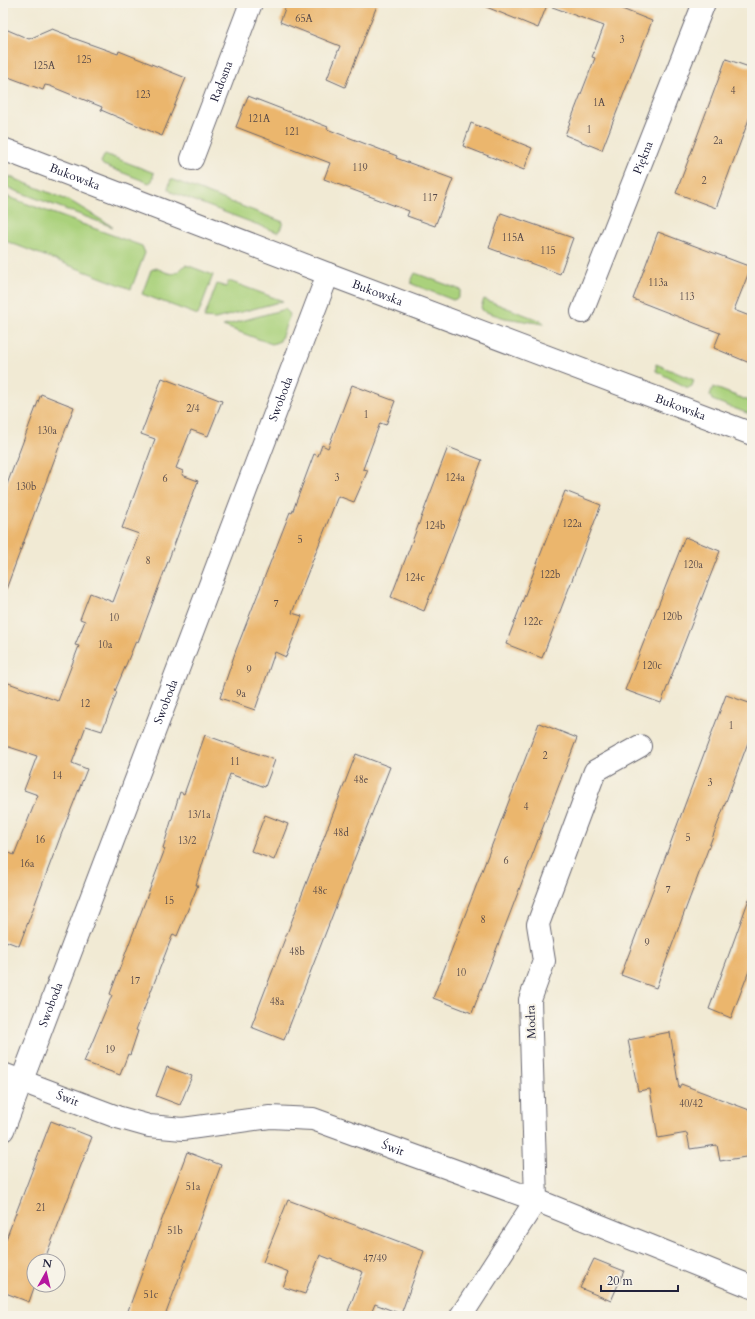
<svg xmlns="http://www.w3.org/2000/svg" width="755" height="1319" font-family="Cardo,serif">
	<rect width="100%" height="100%" fill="#f7f3e8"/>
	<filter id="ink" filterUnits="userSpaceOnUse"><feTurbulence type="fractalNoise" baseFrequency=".025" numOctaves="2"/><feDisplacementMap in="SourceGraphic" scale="8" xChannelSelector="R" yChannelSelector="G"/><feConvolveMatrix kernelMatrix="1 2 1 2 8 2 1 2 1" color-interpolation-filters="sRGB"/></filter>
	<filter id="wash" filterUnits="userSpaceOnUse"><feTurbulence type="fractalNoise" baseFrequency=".012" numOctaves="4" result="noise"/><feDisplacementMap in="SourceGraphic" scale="16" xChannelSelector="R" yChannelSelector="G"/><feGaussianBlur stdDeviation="0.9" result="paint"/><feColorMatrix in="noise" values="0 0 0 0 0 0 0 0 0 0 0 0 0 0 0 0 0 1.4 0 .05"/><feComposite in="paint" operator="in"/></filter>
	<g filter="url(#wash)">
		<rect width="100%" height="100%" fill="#f1ead4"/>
		<!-- green -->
		<g fill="#aad17b" stroke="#667a5b">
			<polygon points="105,154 154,173 152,181 149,183 103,165 101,162"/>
			<polygon points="3,174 72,202 113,227 3,186"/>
			<polygon points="171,179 283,222 280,230 277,232 171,192 168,188"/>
			<polygon points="3,195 142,246 145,253 131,289 3,240"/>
			<path d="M 185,265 L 189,266 L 213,275 L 198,315 L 142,294 L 151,270 L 156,268 C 171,274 173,278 185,265 Z"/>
			<polygon points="415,273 461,290 458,298 453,300 412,284 411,281"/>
			<polygon points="229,281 283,301 215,319 204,318 217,284 226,287"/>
			<polygon points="484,299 541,321 543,322 544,324 505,318 483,311 481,307"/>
			<polygon points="285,309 290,314 280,341 272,344 223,326"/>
			<polygon points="656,364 694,380 692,386 688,388 656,371"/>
			<polygon points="713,387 752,402 752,415 712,400 710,395"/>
		</g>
		<g id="blocks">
			<!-- building -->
			<g fill="#ebb66d">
				<polygon points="287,3 378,3 345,87 327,79 340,46 280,22"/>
				<polygon points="479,3 607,3 652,21 602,150 565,135 595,58 592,57 604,26 547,5 538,28 479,4"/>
				<polygon points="3,28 29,39 52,29 70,36 70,37 118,54 119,51 186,78 162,136 101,110 102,107 50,86 45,85 43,90 3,75"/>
				<polygon points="726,59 752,68 752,111 716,208 676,193"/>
				<polygon points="248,96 328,127 327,129 397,156 396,158 453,179 435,226 407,216 409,211 324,179 330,163 236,127"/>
				<polygon points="471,123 532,148 524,170 463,146"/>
				<polygon points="501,213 573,238 560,274 489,248"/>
				<polygon points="658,232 751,267 734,310 752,317 752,364 714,348 720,333 633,299"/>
				<polygon points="162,378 222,401 208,436 191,430 176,468 183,471 182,475 198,481 138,642 136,641 115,691 117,692 102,731 86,726 72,763 87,769 61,835 19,946 3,940 3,850 14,855 38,795 24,790 37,756 3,745 3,681 58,701 79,646 75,645 85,621 80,619 90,593 113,602 139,534 122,528 155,439 141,434"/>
				<polygon points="352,385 395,401 386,425 380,423 363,469 368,470 354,502 338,496 292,613 302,616 286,657 275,652 255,710 220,698 236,650 290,512 292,513 314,454 318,456 322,445 328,448"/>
				<polygon points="41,394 74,407 5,592 3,592 3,495"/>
				<polygon points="448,447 482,460 424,611 391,597"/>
				<polygon points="565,491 601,505 542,658 506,644"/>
				<polygon points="685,537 720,551 661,703 625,690"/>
				<polygon points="726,695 752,704 752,732 656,988 621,975"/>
				<polygon points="539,723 577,738 472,1013 433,998"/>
				<polygon points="205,735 275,760 265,787 230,774 196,885 198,885 177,936 173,934 136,1030 138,1031 130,1055 128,1054 120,1075 84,1062 112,995 110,994 165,849 163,848 180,792 184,794"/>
				<polygon points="356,754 390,767 284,1040 251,1027"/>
				<polygon points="265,815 288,824 274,860 251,851"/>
				<polygon points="749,899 752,900 752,963 731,1018 709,1009"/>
				<polygon points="670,1032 679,1088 681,1084 752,1111 752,1156 720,1161 717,1145 690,1149 687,1133 658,1138 650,1089 638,1091 628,1040"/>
				<polygon points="167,1067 192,1076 180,1105 156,1096"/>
				<polygon points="51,1121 92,1137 44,1261 34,1261 35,1285 29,1302 3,1292 3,1247"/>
				<polygon points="187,1152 221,1165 165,1316 126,1316"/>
				<polygon points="288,1200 424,1251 401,1314 375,1304 370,1316 362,1316 348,1311 363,1272 320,1255 305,1294 283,1287 289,1272 263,1262"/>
				<polygon points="594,1259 624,1271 611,1301 580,1288"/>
			</g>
		</g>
	</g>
	<g filter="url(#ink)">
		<use href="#blocks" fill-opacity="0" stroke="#6a6871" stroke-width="1"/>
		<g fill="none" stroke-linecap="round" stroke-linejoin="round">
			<defs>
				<g id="minor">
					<path id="s1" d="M 192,159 L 251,3"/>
					<path id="s2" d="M 582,312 L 704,3"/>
					<path id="s3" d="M 3,1074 L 117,1117 L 149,1126 L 183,1129 L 270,1117 L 313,1119 L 536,1200 L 752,1287"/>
					<path id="s4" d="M 3,1130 L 328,274"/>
					<polyline points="461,1316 536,1200 530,1000 544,961 538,924 595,771 640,746"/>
				</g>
				<g id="major">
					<path id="s5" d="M 3,149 L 328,274 L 752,434"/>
				</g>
			</defs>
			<!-- minor casing -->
			<use href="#minor" stroke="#6a6871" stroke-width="24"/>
			<!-- major casing -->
			<use href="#major" stroke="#6a6871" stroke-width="24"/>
			<!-- minor -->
			<use href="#minor" stroke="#fff" stroke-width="22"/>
			<!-- major -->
			<use href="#major" stroke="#fff" stroke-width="22"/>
		</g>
	</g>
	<g text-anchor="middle" stroke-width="4" stroke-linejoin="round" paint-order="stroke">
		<!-- number labels -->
		<g font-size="10" fill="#544748">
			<text x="304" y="22">65A</text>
			<text x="622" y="43">3</text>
			<text x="84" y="63">125</text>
			<text x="44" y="69">125A</text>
			<text x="733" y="94">4</text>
			<text x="143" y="98">123</text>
			<text x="599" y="106">1A</text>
			<text x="259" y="122">121A</text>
			<text x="589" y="133">1</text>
			<text x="292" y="135">121</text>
			<text x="718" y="144">2a</text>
			<text x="360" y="171">119</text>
			<text x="704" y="184">2</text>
			<text x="430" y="201">117</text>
			<text x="513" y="241">115A</text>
			<text x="548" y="254">115</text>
			<text x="658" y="286">113a</text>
			<text x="687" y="300">113</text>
			<text x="193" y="412">2/4</text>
			<text x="366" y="418">1</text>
			<text x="47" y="434">130a</text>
			<text x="337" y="481">3</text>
			<text x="455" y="481">124a</text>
			<text x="165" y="482">6</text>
			<text x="26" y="490">130b</text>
			<text x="572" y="527">122a</text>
			<text x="435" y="529">124b</text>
			<text x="300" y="543">5</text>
			<text x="148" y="564">8</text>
			<text x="693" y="568">120a</text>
			<text x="550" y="578">122b</text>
			<text x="415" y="581">124c</text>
			<text x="276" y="607">7</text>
			<text x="672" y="620">120b</text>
			<text x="114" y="621">10</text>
			<text x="533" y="625">122c</text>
			<text x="105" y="648">10a</text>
			<text x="652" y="669">120c</text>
			<text x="249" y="673">9</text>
			<text x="241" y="697">9a</text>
			<text x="85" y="707">12</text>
			<text x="731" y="729">1</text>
			<text x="545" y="759">2</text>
			<text x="235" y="765">11</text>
			<text x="57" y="779">14</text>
			<text x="361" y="783">48e</text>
			<text x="710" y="786">3</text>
			<text x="526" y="810">4</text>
			<text x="199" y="818">13/1a</text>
			<text x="341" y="836">48d</text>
			<text x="688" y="841">5</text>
			<text x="40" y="843">16</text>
			<text x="187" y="844">13/2</text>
			<text x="506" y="864">6</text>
			<text x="27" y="867">16a</text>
			<text x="668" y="893">7</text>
			<text x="320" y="894">48c</text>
			<text x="169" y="904">15</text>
			<text x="483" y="923">8</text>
			<text x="647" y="946">9</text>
			<text x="297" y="955">48b</text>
			<text x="461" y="976">10</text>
			<text x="135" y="984">17</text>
			<text x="277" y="1005">48a</text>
			<text x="110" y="1053">19</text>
			<text x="691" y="1107">40/42</text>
			<text x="193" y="1190">51a</text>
			<text x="41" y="1211">21</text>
			<text x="175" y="1234">51b</text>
			<text x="375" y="1262">47/49</text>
			<text x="151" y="1298">51c</text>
		</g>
		<!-- street labels -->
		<g font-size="12" fill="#22223b" stroke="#f7f3e8">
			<text dy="4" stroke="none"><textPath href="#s1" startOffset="83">Radosna</textPath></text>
			<text dy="4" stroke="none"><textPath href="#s2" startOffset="166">Piękna</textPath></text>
			<text dy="4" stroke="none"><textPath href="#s5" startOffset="77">Bukowska</textPath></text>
			<text dy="4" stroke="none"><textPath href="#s5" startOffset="401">Bukowska</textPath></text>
			<text dy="4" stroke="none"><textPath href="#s4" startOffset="782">Swoboda</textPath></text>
			<text dy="4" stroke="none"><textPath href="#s5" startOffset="725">Bukowska</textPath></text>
			<text dy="4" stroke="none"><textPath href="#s4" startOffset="458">Swoboda</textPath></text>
			<text dy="4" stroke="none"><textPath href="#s4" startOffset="134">Swoboda</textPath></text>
			<text transform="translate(531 1022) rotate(-92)" y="4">Modra</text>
			<text dy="4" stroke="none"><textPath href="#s3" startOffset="69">Świt</textPath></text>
			<text dy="4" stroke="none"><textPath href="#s3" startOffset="405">Świt</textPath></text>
		</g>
	</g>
	<!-- margin -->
	<rect width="755" height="1319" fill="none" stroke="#f7f3e8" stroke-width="16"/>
	<!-- north arrow -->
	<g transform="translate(46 1273) rotate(8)"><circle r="19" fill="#f7f3e8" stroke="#a29fa3"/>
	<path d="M0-3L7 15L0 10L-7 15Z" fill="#b5179e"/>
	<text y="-6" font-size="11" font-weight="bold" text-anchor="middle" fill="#22223b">N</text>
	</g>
	<!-- scale -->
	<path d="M601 1285v6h77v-6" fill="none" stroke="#22223b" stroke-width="2"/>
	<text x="607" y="1285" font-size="12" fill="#22223b" stroke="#f7f3e8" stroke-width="3" paint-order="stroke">20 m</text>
</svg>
